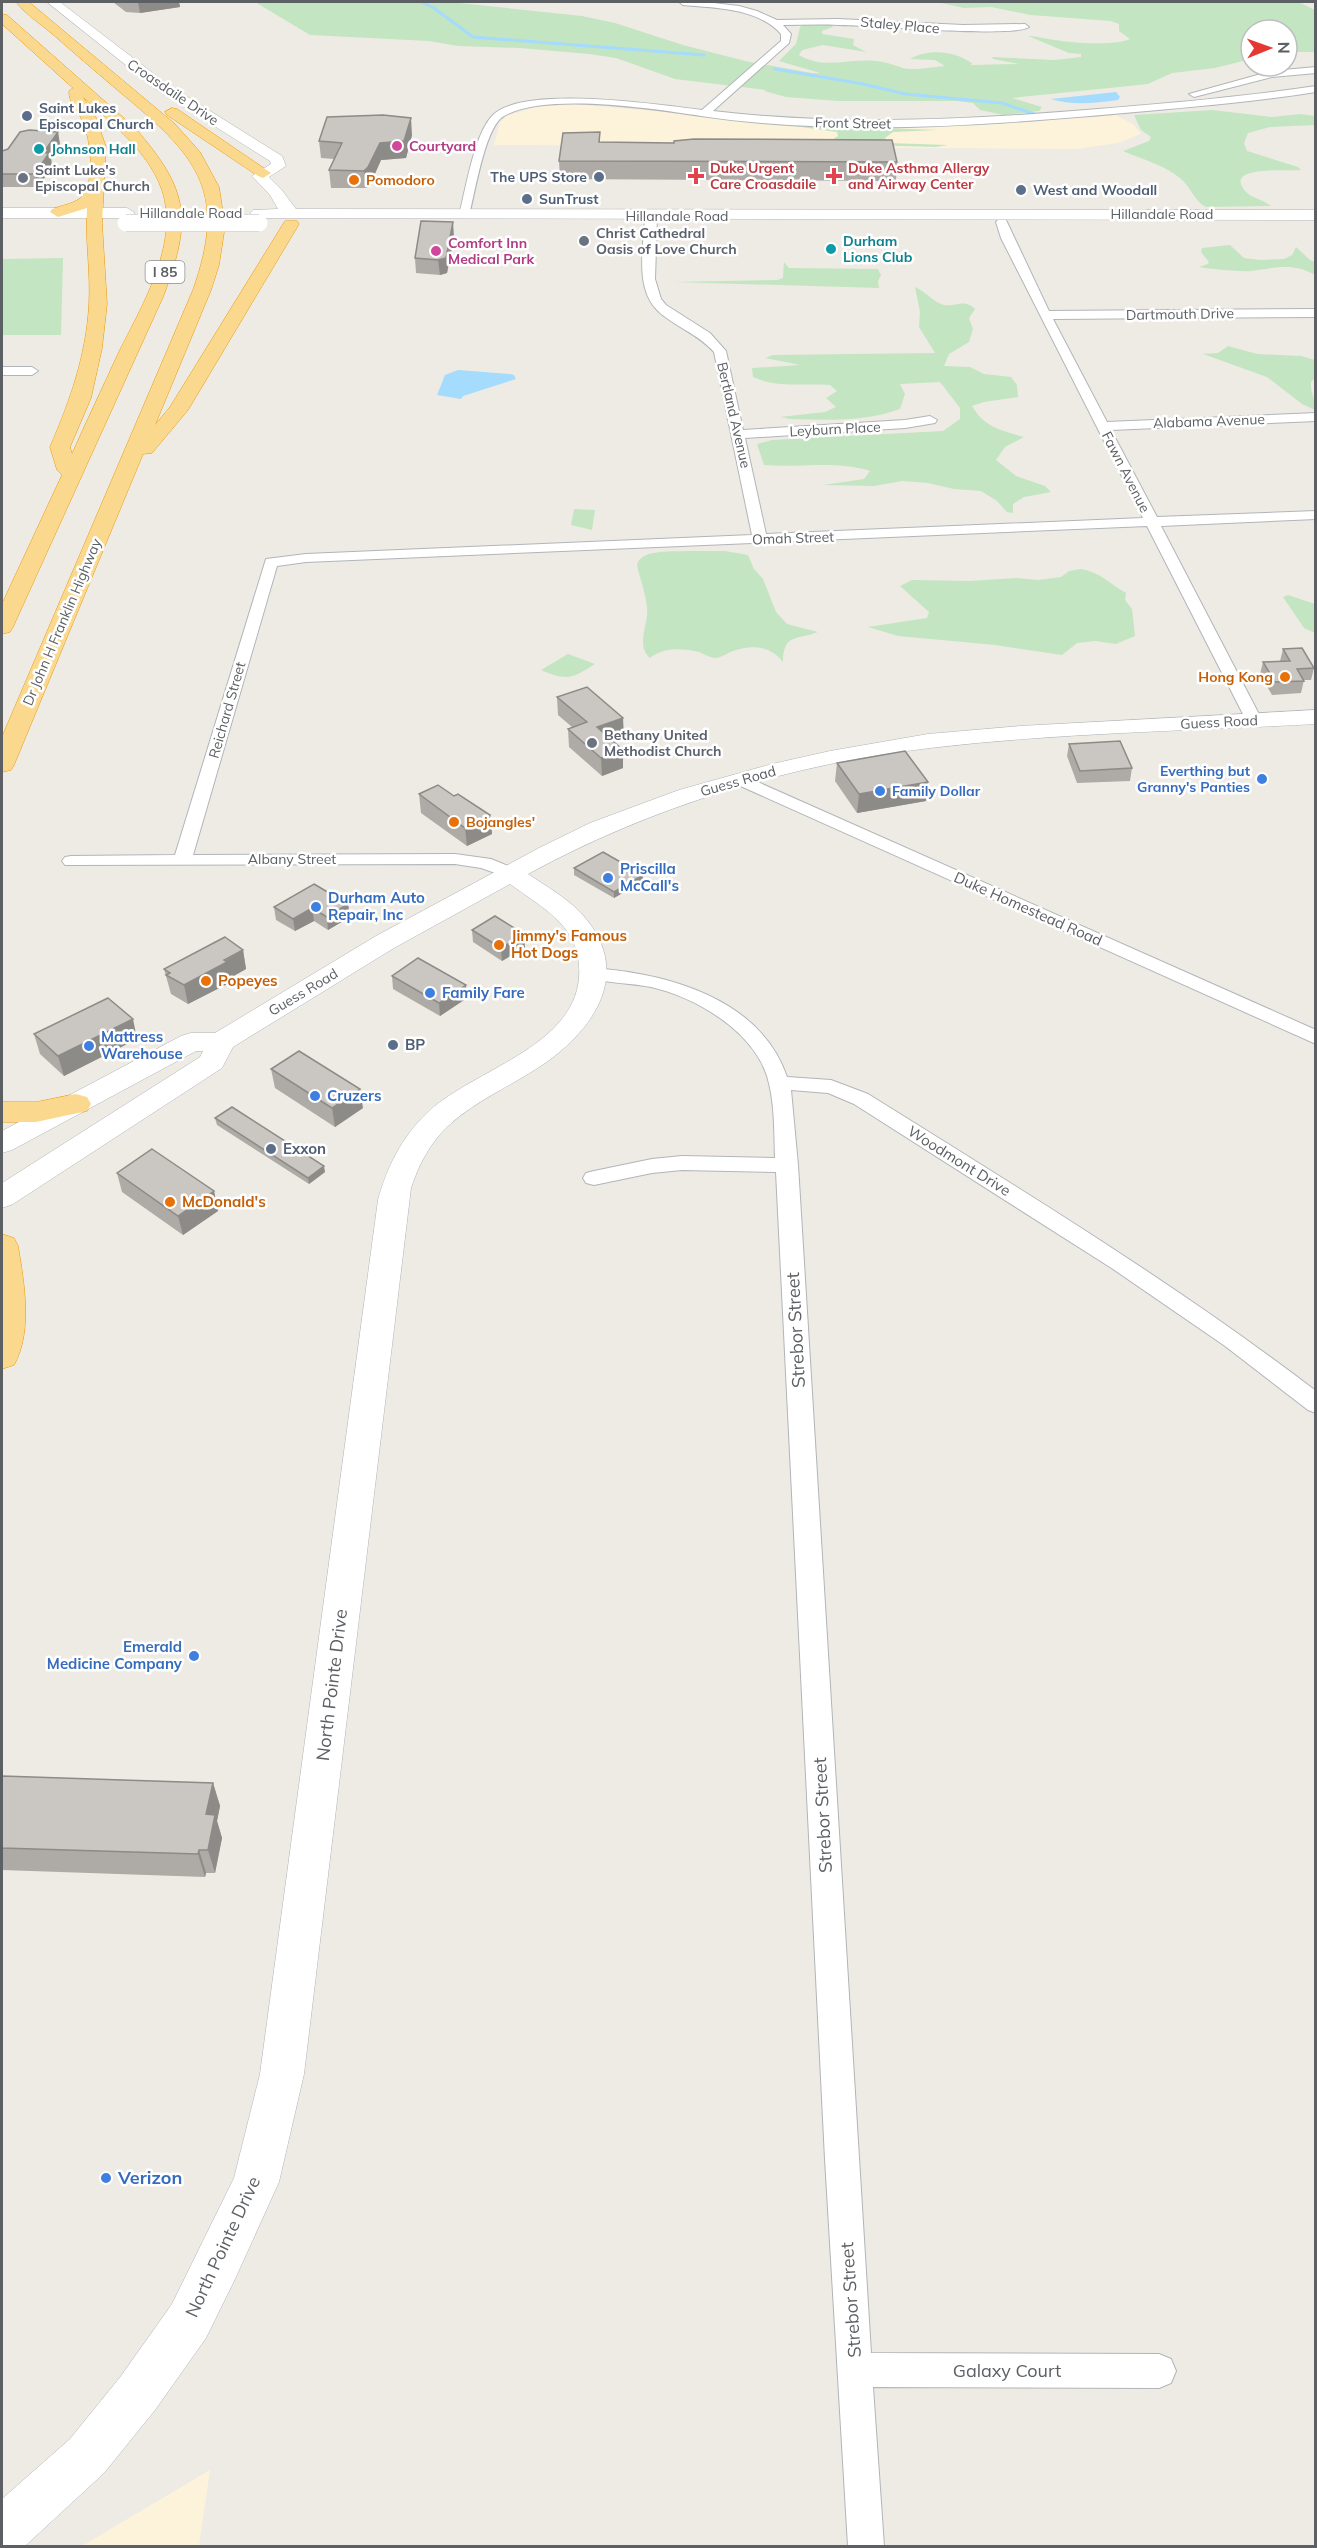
<svg xmlns="http://www.w3.org/2000/svg" width="1317" height="2548" font-family="Mulish,sans-serif">
	<rect width="100%" height="100%" fill="#eeebe4"/>
	<!-- commercial -->
	<g fill="#fdf3da">
		<polygon points="572,104 836,126 879,127 970,126 1114,114 1134,125 1141,134 1118,143 1076,149 494,145 500,122 508,115 537,107"/>
		<polygon points="210,2470 199,2546 82,2546"/>
	</g>
	<!-- green -->
	<g fill="#c3e5c1">
		<path d="M 255,2 L 450,2 L 582,16 L 615,23 L 683,45 L 745,61 L 812,73 L 820,73 L 779,61 L 796,44 L 800,27 L 803,25 L 832,25 L 833,27 L 822,31 L 822,34 L 854,39 L 853,45 L 866,52 L 823,45 L 802,50 L 799,55 C 823,70 851,58 876,61 C 886,62 894,65 903,68 C 911,71 935,67 945,66 L 935,60 L 910,59 C 929,48 954,51 972,63 L 971,65 L 1019,64 L 993,59 L 992,57 L 1055,60 L 1081,57 L 1081,54 L 1069,53 L 1028,36 C 1038,36 1045,39 1055,40 C 1072,43 1115,46 1130,39 L 1119,31 L 1119,24 L 1111,21 L 1031,15 L 991,7 L 964,8 L 937,2 L 1288,2 L 1301,3 L 1315,10 L 1316,52 L 1287,52 L 1287,30 L 1251,30 L 1251,59 L 1215,68 L 1172,73 L 1148,84 L 1012,98 L 1042,107 L 1039,111 L 1004,115 L 980,110 L 973,103 L 957,101 L 838,101 L 786,97 L 764,91 L 766,90 L 675,79 L 616,58 L 589,54 L 520,48 L 458,46 L 429,41 L 310,35 Z"/>
		<path d="M 1212,110 L 1272,117 L 1300,114 L 1315,116 L 1315,125 L 1270,127 L 1248,133 L 1244,143 L 1247,151 L 1298,167 L 1301,170 C 1290,172 1221,164 1246,192 C 1252,198 1264,200 1271,206 L 1206,207 C 1194,201 1191,187 1180,178 C 1163,164 1143,160 1123,151 L 1149,141 L 1151,137 L 1141,130 L 1134,115 Z"/>
		<polygon points="787,125 938,130 893,132 885,138 888,143 948,145 936,147 826,144 838,136 837,132"/>
		<path d="M 1230,245 L 1244,258 L 1260,260 L 1284,259 L 1292,255 L 1296,247 L 1310,260 L 1315,262 L 1315,275 C 1293,262 1275,268 1251,271 C 1240,272 1211,269 1199,267 L 1208,264 L 1209,262 L 1201,252 L 1202,248 Z"/>
		<polygon points="63,258 61,335 2,335 2,259"/>
		<polygon points="784,262 789,268 878,269 881,275 878,281 879,288 674,282 777,280 783,278"/>
		<path d="M 915,287 C 925,291 936,304 944,305 C 956,307 964,298 975,309 L 969,318 L 973,329 L 969,342 L 949,354 L 944,366 L 970,367 L 984,374 L 1011,377 L 1017,385 L 1018,397 L 984,402 L 972,406 C 985,428 1001,430 1024,437 L 1005,447 L 996,460 L 1016,476 L 1045,486 L 1051,492 L 1024,497 L 1013,504 L 1013,513 L 1007,512 L 997,501 L 981,491 L 954,489 L 928,483 L 902,481 L 874,486 L 823,485 L 864,479 L 870,471 C 836,460 800,468 764,465 L 757,444 L 772,440 L 943,431 L 960,419 L 960,408 L 940,382 L 900,384 L 905,394 L 900,409 C 864,422 828,420 790,419 L 780,417 L 825,412 L 836,407 L 826,398 L 837,391 L 830,385 C 804,383 777,388 753,377 L 752,368 L 800,365 L 765,358 L 773,355 L 935,353 L 919,327 L 920,312 Z"/>
		<path d="M 1228,346 L 1257,354 L 1301,356 L 1315,360 L 1315,378 L 1311,382 C 1310,393 1316,399 1315,410 L 1302,404 L 1267,377 L 1203,354 L 1218,353 Z"/>
		<polygon points="574,509 595,510 592,530 571,525"/>
		<path d="M 684,551 L 725,551 L 748,555 L 754,569 L 763,579 L 776,612 L 787,624 L 818,632 C 798,640 783,633 783,662 C 771,646 752,644 733,651 C 727,653 723,657 716,658 C 710,658 704,654 699,652 C 683,648 663,647 650,658 C 635,645 649,624 647,608 C 646,594 640,579 637,565 C 641,549 670,552 684,551 Z"/>
		<path d="M 1081,569 C 1100,572 1110,584 1126,593 L 1125,600 L 1132,609 L 1135,636 L 1116,644 L 1095,641 L 1077,643 L 1062,655 L 995,645 L 898,636 L 868,627 L 927,618 L 929,612 L 900,586 L 912,580 L 970,581 L 1016,578 L 1038,580 L 1061,577 L 1069,571 Z"/>
		<polygon points="1288,595 1315,604 1315,633 1304,628 1283,597"/>
		<path d="M 568,654 L 595,664 C 571,679 567,681 541,670 Z"/>
	</g>
	<!-- water -->
	<g fill="#a5dbfd">
		<path d="M 1116,92 L 1120,97 L 1118,100 C 1095,103 1073,106 1051,99 Z"/>
		<polygon points="458,370 510,374 514,375 516,379 463,396 461,399 437,395 445,375"/>
	</g>
	<g fill="none" stroke-linecap="round" stroke-linejoin="round">
		<!-- stream -->
		<g stroke="#a5dbfd" stroke-width="3">
			<polyline points="421,2 434,8 473,37 704,55"/>
			<polyline points="775,69 863,84 905,94 1002,103 1037,115"/>
		</g>
		<defs>
			<g id="street">
				<path d="M 679,2 L 705,2 L 739,6 L 757,11 L 777,20 L 838,19 L 963,25 L 1025,24 L 1029,27 C 1013,38 868,25 838,25 C 820,24 801,25 783,25 L 791,34 L 789,43 L 713,111 C 841,126 969,120 1098,109 C 1171,103 1243,97 1316,86 L 1316,92 C 1241,104 1165,109 1090,116 C 961,127 829,135 701,116 C 654,109 546,92 504,116 C 485,126 475,194 469,215 L 464,218 L 460,217 L 459,215 C 466,189 474,135 492,116 C 521,84 660,105 702,110 L 781,41 L 781,34 C 758,8 716,8 683,5 Z"/>
				<polygon points="1316,67 1316,73 1272,77 1194,97 1189,94 1272,71"/>
				<path d="M 651,213 L 657,216 L 655,279 L 661,299 L 666,305 L 710,333 L 726,351 L 743,430 L 905,420 L 930,416 L 937,420 L 935,423 L 905,428 L 745,438 L 766,534 L 1143,518 L 1001,238 L 996,222 L 998,220 L 1006,220 L 1049,311 L 1316,309 L 1316,317 L 1053,319 L 1107,422 L 1316,413 L 1316,421 L 1111,430 L 1157,517 L 1316,511 L 1316,519 L 1161,526 L 1262,720 L 1260,723 L 1254,725 L 1246,720 L 1147,526 L 306,562 L 277,566 L 193,855 L 455,854 L 491,859 L 518,870 L 521,874 L 518,878 L 512,879 L 481,868 L 455,864 L 65,865 L 62,861 L 65,857 L 71,856 L 175,855 L 266,559 L 306,554 L 752,535 L 714,352 C 697,333 675,327 658,311 C 634,288 644,245 645,216 Z"/>
				<polygon points="2,367 32,367 38,371 32,375 2,375"/>
				<polygon points="742,775 1316,1030 1316,1044 736,784 733,780 736,776"/>
				<path d="M 594,968 C 668,974 760,998 787,1077 L 831,1080 L 868,1094 C 1020,1189 1173,1282 1316,1391 L 1316,1413 L 1308,1410 L 1225,1346 L 1113,1269 L 854,1104 L 828,1093 L 791,1090 L 798,1165 L 871,2353 L 1159,2354 L 1171,2359 L 1176,2371 L 1171,2383 L 1159,2388 L 873,2387 L 884,2546 L 848,2546 L 825,2159 L 776,1172 L 682,1170 L 652,1173 L 594,1185 L 586,1183 L 583,1178 L 586,1173 L 594,1171 L 652,1159 L 682,1156 L 775,1158 C 774,1131 775,1102 767,1076 C 752,1030 695,997 651,987 C 630,983 608,983 587,978 L 584,974 L 587,970 Z"/>
			</g>
			<g id="secondary">
				<polygon points="47,2 60,2 167,84 282,156 286,166 269,177 281,189 296,209 1316,210 1316,220 258,218 253,216 250,213 253,210 278,209 270,195 252,176 271,164 270,161 157,90"/>
				<polygon points="2,208 127,208 135,213 127,218 2,218"/>
				<path d="M 1316,710 L 1316,724 C 1187,731 1057,733 930,748 C 790,764 651,807 528,874 C 546,886 565,897 580,912 C 632,967 600,1023 548,1061 C 516,1084 477,1099 448,1126 C 430,1143 419,1164 411,1188 L 304,2074 L 279,2182 L 235,2279 L 206,2338 L 155,2410 L 104,2473 L 25,2546 L 2,2546 L 2,2499 L 70,2439 L 121,2376 L 172,2304 L 234,2178 L 260,2074 L 378,1200 C 387,1167 402,1137 427,1113 C 472,1070 573,1048 579,978 C 583,927 545,910 510,884 L 394,948 L 233,1047 L 222,1068 L 13,1204 L 2,1208 L 2,1183 L 200,1057 L 203,1051 L 196,1051 L 12,1150 L 2,1153 L 2,1131 L 181,1036 L 191,1033 L 215,1033 L 376,936 L 539,848 L 590,823 L 679,790 L 772,764 L 830,751 L 928,734 L 1020,726 Z"/>
			</g>
			<g id="highway">
				<path d="M 16,2 L 29,2 L 175,124 L 200,152 L 219,187 L 225,226 L 219,265 L 211,290 L 155,425 L 170,407 L 285,221 L 297,221 L 299,224 L 188,410 L 152,453 L 143,454 L 14,765 L 11,770 L 2,772 L 2,737 L 193,290 C 227,194 200,159 127,98 C 103,78 80,58 57,38 C 44,26 27,16 16,2 Z"/>
				<path d="M 2,14 L 7,15 L 135,128 C 190,191 192,220 163,297 L 13,627 L 10,632 L 2,634 L 2,604 L 62,475 L 57,470 L 50,447 C 70,401 86,356 89,305 C 91,273 85,240 87,208 L 58,217 L 50,212 L 52,209 C 60,206 72,204 79,199 C 97,185 91,139 82,120 C 77,108 69,104 69,91 L 73,88 L 2,24 ZM 83,97 C 113,124 148,151 162,190 C 180,245 141,307 118,354 C 103,387 87,420 72,454 L 70,447 L 91,398 L 102,348 L 107,304 L 102,223 L 106,147 L 96,118 Z"/>
				<polygon points="172,108 177,109 271,173 263,178 258,176 167,115 165,112"/>
				<polygon points="76,1094 87,1097 91,1104 87,1111 36,1122 2,1122 2,1102 36,1102"/>
				<path d="M 2,1234 L 14,1238 L 18,1246 C 24,1282 33,1331 14,1365 L 2,1369 Z"/>
			</g>
		</defs>
		<!-- street casing -->
		<use href="#street" stroke="#b1b5b9" stroke-width="2"/>
		<!-- secondary casing -->
		<use href="#secondary" stroke="#b0b4b9" stroke-width="1"/>
		<!-- highway casing -->
		<use href="#highway" stroke="#ec9806" stroke-width="1"/>
		<!-- street -->
		<use href="#street" fill="#fff" fill-rule="evenodd"/>
		<!-- secondary -->
		<use href="#secondary" fill="#fff" fill-rule="evenodd"/>
		<!-- highway -->
		<use href="#highway" fill="#fad98f" fill-rule="evenodd"/>
		<defs>
			<polyline id="secondary-bridge" points="126,223 259,223"/>
		</defs>
		<!-- secondary-bridge casing -->
		<use href="#secondary-bridge" stroke="#b0b4b9" stroke-width="18" stroke-linecap="butt"/>
		<!-- secondary-bridge -->
		<use href="#secondary-bridge" stroke="#fff" stroke-width="17"/>
	</g>
	<!-- wall -->
	<g fill="#aeaaa6">
		<polygon points="113,2 179,2 180,7 140,13 126,12"/>
		<polygon points="58,132 60,145 51,158 52,167 38,187 2,187 2,151"/>
		<polygon points="600,132 600,142 897,162 896,181 560,179 559,161"/>
		<polygon points="412,135 406,158 381,160 370,185 366,188 331,188 329,170 334,159 321,158 319,141"/>
		<polygon points="454,237 447,273 440,275 416,273 415,258"/>
		<polygon points="1283,649 1314,668 1311,680 1304,680 1301,693 1272,695 1260,674 1263,662 1280,661"/>
		<polygon points="557,697 624,737 612,740 623,750 623,768 602,776 569,747 568,729 572,727 558,715"/>
		<polygon points="1069,744 1132,768 1130,781 1077,783 1067,756"/>
		<polygon points="837,763 928,782 926,801 857,813 835,781"/>
		<polygon points="419,794 454,796 490,815 492,834 467,846 421,813"/>
		<polygon points="574,868 643,875 643,881 614,898 574,875"/>
		<polygon points="348,904 350,917 328,930 314,921 295,931 276,920 274,907"/>
		<polygon points="472,930 525,947 502,961 473,942"/>
		<polygon points="243,950 246,969 230,978 231,982 188,1004 171,994 164,969"/>
		<polygon points="392,976 467,998 440,1016 393,989"/>
		<polygon points="34,1034 137,1039 64,1076 40,1054"/>
		<polygon points="271,1069 363,1108 335,1127 275,1088"/>
		<polygon points="215,1118 325,1172 309,1184 217,1125"/>
		<polygon points="117,1173 214,1191 218,1211 183,1235 122,1192"/>
		<polygon points="2,1776 213,1783 220,1806 217,1821 222,1838 215,1873 206,1873 205,1877 2,1870"/>
	</g>
	<!-- shaded-wall -->
	<g fill="#8d8b87">
		<polygon points="138,2 179,2 180,7 140,13"/>
		<polygon points="411,118 412,135 406,158 381,160 370,185 366,188 364,171 380,143"/>
		<polygon points="58,132 60,145 51,158 52,167 38,187 35,174 46,149"/>
		<polygon points="453,222 454,237 447,273 440,275 438,260"/>
		<polygon points="623,718 624,737 597,746 597,727"/>
		<polygon points="623,750 623,768 602,776 601,758"/>
		<polygon points="928,782 926,801 857,813 859,794"/>
		<polygon points="490,815 492,834 467,846 465,828"/>
		<polygon points="643,875 643,881 614,898 614,892"/>
		<polygon points="348,904 350,917 328,930 327,917"/>
		<polygon points="312,908 314,921 295,931 293,919"/>
		<polygon points="524,934 525,947 502,961 501,948"/>
		<polygon points="243,950 246,969 230,978 231,982 188,1004 184,985"/>
		<polygon points="466,985 467,998 440,1016 439,1003"/>
		<polygon points="133,1019 137,1039 64,1076 58,1056"/>
		<polygon points="360,1089 363,1108 335,1127 332,1108"/>
		<polygon points="324,1166 325,1172 309,1184 308,1178"/>
		<polygon points="214,1191 218,1211 183,1235 178,1216"/>
		<polygon points="213,1783 220,1806 217,1821 222,1838 215,1873 208,1850 206,1814"/>
		<polygon points="199,1850 206,1873 205,1877 198,1854"/>
	</g>
	<!-- building -->
	<g fill="#cac6c1" stroke="#8d8b87" stroke-width="1.5">
		<polygon points="383,115 411,118 404,141 380,143 368,167 364,171 329,170 342,143 319,141 327,117"/>
		<polygon points="29,130 58,132 46,149 49,149 46,153 49,153 35,174 2,174 2,151 8,149 20,132"/>
		<polygon points="600,132 599,142 674,143 674,141 694,139 892,140 897,162 559,161 563,133"/>
		<polygon points="421,221 453,222 446,258 438,260 415,258"/>
		<polygon points="1302,648 1314,668 1297,669 1304,681 1275,682 1263,662 1290,661 1283,649"/>
		<polygon points="587,687 623,718 597,727 623,750 601,758 568,729 587,722 557,697"/>
		<polygon points="1120,741 1132,768 1080,771 1069,744"/>
		<polygon points="905,751 928,782 859,794 837,763"/>
		<polygon points="438,785 454,796 458,794 490,815 465,828 419,794"/>
		<polygon points="603,852 643,875 614,892 574,868"/>
		<polygon points="314,884 348,904 327,917 312,908 293,919 274,907"/>
		<polygon points="495,916 524,934 501,948 472,930"/>
		<polygon points="225,937 243,950 224,960 227,962 184,985 166,975 170,973 164,969"/>
		<polygon points="418,958 466,985 439,1003 392,976"/>
		<polygon points="108,998 133,1019 58,1056 34,1034"/>
		<polygon points="299,1051 360,1089 332,1108 271,1069"/>
		<polygon points="232,1107 324,1166 308,1178 215,1118"/>
		<polygon points="152,1149 214,1191 178,1216 117,1173"/>
		<polygon points="2,1776 213,1783 206,1814 215,1815 208,1850 199,1850 198,1854 2,1848"/>
	</g>
	<!-- markers -->
	<g fill="#5c6f8a" stroke="#fff" stroke-width="2">
		<circle cx="27" cy="116" r="6"/>
		<circle cx="599" cy="177" r="6"/>
		<circle cx="1021" cy="190" r="6"/>
		<circle cx="527" cy="199" r="6"/>
		<circle cx="393" cy="1045" r="6"/>
		<circle cx="271" cy="1149" r="6"/>
	</g>
	<g fill="#d1479c" stroke="#fff" stroke-width="2">
		<circle cx="397" cy="146" r="6"/>
		<circle cx="436" cy="251" r="6"/>
	</g>
	<g fill="#0f9aa8" stroke="#fff" stroke-width="2">
		<circle cx="39" cy="149" r="6"/>
		<circle cx="831" cy="249" r="6"/>
	</g>
	<g fill="#e0444e" stroke="#fff" stroke-width="2">
		<path d="M693 167h6v6h6v6h-6v6h-6v-6h-6v-6h6z"/>
		<path d="M831 167h6v6h6v6h-6v6h-6v-6h-6v-6h6z"/>
	</g>
	<g fill="#6b7280" stroke="#fff" stroke-width="2">
		<circle cx="23" cy="178" r="6"/>
		<circle cx="584" cy="241" r="6"/>
		<circle cx="592" cy="743" r="6"/>
	</g>
	<g fill="#e8710a" stroke="#fff" stroke-width="2">
		<circle cx="354" cy="180" r="6"/>
		<circle cx="1285" cy="677" r="6"/>
		<circle cx="454" cy="822" r="6"/>
		<circle cx="499" cy="945" r="6"/>
		<circle cx="206" cy="981" r="6"/>
		<circle cx="170" cy="1202" r="6"/>
	</g>
	<g fill="#3f7fe0" stroke="#fff" stroke-width="2">
		<circle cx="1262" cy="779" r="6"/>
		<circle cx="880" cy="791" r="6"/>
		<circle cx="608" cy="878" r="6"/>
		<circle cx="316" cy="907" r="6"/>
		<circle cx="430" cy="993" r="6"/>
		<circle cx="89" cy="1046" r="6"/>
		<circle cx="315" cy="1096" r="6"/>
		<circle cx="194" cy="1656" r="6"/>
		<circle cx="106" cy="2178" r="6"/>
	</g>
	<g text-anchor="middle" stroke-width="5" stroke-linejoin="round" paint-order="stroke">
		<!-- far-street labels -->
		<g font-size="14" fill="#5c6064" stroke="#fff">
			<text transform="translate(900 25) rotate(5)" y="5">Staley Place</text>
			<text transform="translate(173 92) rotate(34)" y="5">Croasdaile Drive</text>
			<text transform="translate(853 123) rotate(1)" y="5">Front Street</text>
			<text x="191" y="218">Hillandale Road</text>
			<text x="1162" y="219">Hillandale Road</text>
			<text x="677" y="221">Hillandale Road</text>
			<text transform="translate(1180 314) rotate(-1)" y="5">Dartmouth Drive</text>
			<text transform="translate(734 415) rotate(77)" y="5">Bertland Avenue</text>
			<text transform="translate(1209 421) rotate(-2)" y="5">Alabama Avenue</text>
			<text transform="translate(835 429) rotate(-3)" y="5">Leyburn Place</text>
			<text transform="translate(1126 472) rotate(63)" y="5">Fawn Avenue</text>
			<text transform="translate(793 538) rotate(-2)" y="5">Omah Street</text>
			<text transform="translate(62 622) rotate(-67)" y="5">Dr John H Franklin Highway</text>
			<text transform="translate(227 710) rotate(-74)" y="5">Reichard Street</text>
			<text transform="translate(1219 722) rotate(-3)" y="5">Guess Road</text>
			<text transform="translate(738 781) rotate(-16)" y="5">Guess Road</text>
			<text x="292" y="864">Albany Street</text>
			<text transform="translate(303 992) rotate(-31)" y="5">Guess Road</text>
		</g>
		<!-- far-service labels -->
		<g font-size="14" font-weight="bold" fill="#4e5e75" stroke="#fff" text-anchor="start">
			<text x="39" y="113">Saint Lukes<tspan x="39" dy="16">Episcopal Church</tspan></text>
			<text x="587" y="182" text-anchor="end">The UPS Store</text>
			<text x="1033" y="195">West and Woodall</text>
			<text x="539" y="204">SunTrust</text>
		</g>
		<!-- far-hotel labels -->
		<g font-size="14" font-weight="bold" fill="#b23c85" stroke="#fff" text-anchor="start">
			<text x="409" y="151">Courtyard</text>
			<text x="448" y="248">Comfort Inn<tspan x="448" dy="16">Medical Park</tspan></text>
		</g>
		<!-- far-culture labels -->
		<g font-size="14" font-weight="bold" fill="#0d838f" stroke="#fff" text-anchor="start">
			<text x="51" y="154">Johnson Hall</text>
			<text x="843" y="246">Durham<tspan x="843" dy="16">Lions Club</tspan></text>
		</g>
		<!-- far-health labels -->
		<g font-size="14" font-weight="bold" fill="#be3a42" stroke="#fff" text-anchor="start">
			<text x="710" y="173">Duke Urgent<tspan x="710" dy="16">Care Croasdaile</tspan></text>
			<text x="848" y="173">Duke Asthma Allergy<tspan x="848" dy="16">and Airway Center</tspan></text>
		</g>
		<!-- far-worship labels -->
		<g font-size="14" font-weight="bold" fill="#5b616d" stroke="#fff" text-anchor="start">
			<text x="35" y="175">Saint Luke's<tspan x="35" dy="16">Episcopal Church</tspan></text>
			<text x="596" y="238">Christ Cathedral<tspan x="596" dy="16">Oasis of Love Church</tspan></text>
			<text x="604" y="740">Bethany United<tspan x="604" dy="16">Methodist Church</tspan></text>
		</g>
		<!-- far-food labels -->
		<g font-size="14" font-weight="bold" fill="#c56008" stroke="#fff" text-anchor="start">
			<text x="366" y="185">Pomodoro</text>
			<text x="1273" y="682" text-anchor="end">Hong Kong</text>
			<text x="466" y="827">Bojangles'</text>
		</g>
		<!-- shield labels -->
		<rect fill="#fff" stroke="#8d9092" stroke-width="1.5" x="145.5" y="261" width="39" height="22" rx="4.5"/>
		<g font-size="14" font-weight="bold" fill="#5c6064">
			<text x="165" y="277">I 85</text>
		</g>
		<!-- far-shop labels -->
		<g font-size="14" font-weight="bold" fill="#366cbe" stroke="#fff" text-anchor="end">
			<text x="1250" y="776">Everthing but<tspan x="1250" dy="16">Granny's Panties</tspan></text>
			<text x="892" y="796" text-anchor="start">Family Dollar</text>
		</g>
		<!-- shop labels -->
		<g font-size="15" font-weight="bold" fill="#366cbe" stroke="#fff" text-anchor="start">
			<text x="620" y="874">Priscilla<tspan x="620" dy="17">McCall's</tspan></text>
			<text x="328" y="903">Durham Auto<tspan x="328" dy="17">Repair, Inc</tspan></text>
			<text x="442" y="998">Family Fare</text>
			<text x="101" y="1042">Mattress<tspan x="101" dy="17">Warehouse</tspan></text>
			<text x="327" y="1101">Cruzers</text>
			<text x="182" y="1652" text-anchor="end">Emerald<tspan x="182" dy="17">Medicine Company</tspan></text>
		</g>
		<!-- street labels -->
		<g font-size="15" fill="#5c6064" stroke="#fff">
			<text transform="translate(1028 909) rotate(24)" y="5">Duke Homestead Road</text>
			<text transform="translate(959 1161) rotate(32)" y="5">Woodmont Drive</text>
		</g>
		<!-- food labels -->
		<g font-size="15" font-weight="bold" fill="#c56008" stroke="#fff" text-anchor="start">
			<text x="511" y="941">Jimmy's Famous<tspan x="511" dy="17">Hot Dogs</tspan></text>
			<text x="218" y="986">Popeyes</text>
			<text x="182" y="1207">McDonald's</text>
		</g>
		<!-- service labels -->
		<g font-size="15" font-weight="bold" fill="#4e5e75" stroke="#fff" text-anchor="start">
			<text x="405" y="1050">BP</text>
			<text x="283" y="1154">Exxon</text>
		</g>
		<!-- near-street labels -->
		<g font-size="18" fill="#5c6064" stroke="#fff">
			<text transform="translate(796 1330) rotate(-93)" y="6">Strebor Street</text>
			<text transform="translate(332 1685) rotate(-83)" y="6">North Pointe Drive</text>
			<text transform="translate(823 1815) rotate(-93)" y="6">Strebor Street</text>
			<text transform="translate(223 2247) rotate(-65)" y="6">North Pointe Drive</text>
			<text transform="translate(851 2300) rotate(-94)" y="6">Strebor Street</text>
			<text x="1007" y="2377">Galaxy Court</text>
		</g>
		<!-- near-shop labels -->
		<g font-size="18" font-weight="bold" fill="#366cbe" stroke="#fff" text-anchor="start">
			<text x="118" y="2184">Verizon</text>
		</g>
	</g>
	<!-- border -->
	<rect width="1317" height="2548" fill="none" stroke="#5c6064" stroke-width="6"/>
	<!-- north arrow -->
	<g transform="translate(1269 48) rotate(89)"><circle r="28" fill="#ffffff" stroke="#bebfc1" stroke-width="1.5"/>
	<path d="M0-4.5L10 22L0 15L-10 22Z" fill="#e53833"/>
	<text y="-9" font-size="16" font-weight="bold" text-anchor="middle" fill="#5c6064">N</text>
	</g>
</svg>
